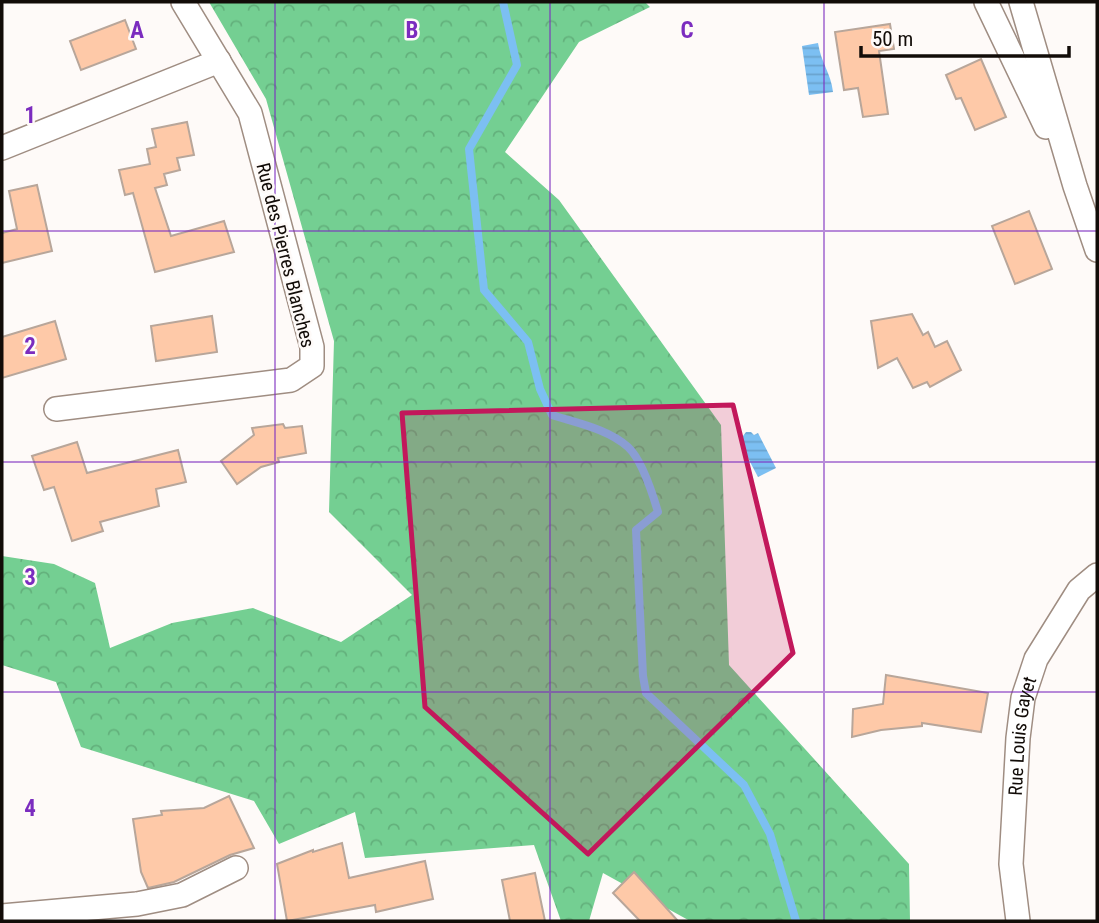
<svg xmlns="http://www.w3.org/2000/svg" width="1099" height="923" font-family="'Roboto Condensed',sans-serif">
	<defs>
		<pattern id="forest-crowns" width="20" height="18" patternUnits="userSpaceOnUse" patternTransform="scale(1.75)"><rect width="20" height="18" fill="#74cf92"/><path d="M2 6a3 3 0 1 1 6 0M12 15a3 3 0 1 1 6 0" fill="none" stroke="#63b17c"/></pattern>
		<pattern id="water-rules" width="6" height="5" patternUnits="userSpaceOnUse" patternTransform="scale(1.75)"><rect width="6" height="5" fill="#7cbff2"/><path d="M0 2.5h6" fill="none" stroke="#6aa3ce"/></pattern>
	</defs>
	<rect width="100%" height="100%" fill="#fefaf8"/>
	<!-- forest -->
	<polygon fill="url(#forest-crowns)" points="209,2 645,2 650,7 579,42 505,152 559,200 721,425 729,665 909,864 910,921 690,921 603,873 589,921 561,921 534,845 365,858 355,812 279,844 254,801 81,747 56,682 2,665 2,556 54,564 95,583 110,648 172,623 253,608 341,642 412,595 329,512 334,341 266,99"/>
	<!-- water -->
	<g fill="url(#water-rules)">
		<path d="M 818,43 C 821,63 831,73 833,92 L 809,95 L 802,46 Z"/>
		<polygon points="746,432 751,432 754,435 758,433 776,468 758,477 740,443 743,441 743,436"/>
	</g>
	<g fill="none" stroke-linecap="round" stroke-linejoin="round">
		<!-- stream -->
		<path stroke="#7cbff2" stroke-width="8" d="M 503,2 L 517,65 L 469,149 L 484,290 L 528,342 L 540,389 L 552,415 C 577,423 608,429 628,447 C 642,460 653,495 658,512 L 636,530 L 643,676 L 646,693 L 744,785 L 770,834 L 796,921"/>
	</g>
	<!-- building -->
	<g fill="#fec9a8" stroke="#b8a69a" stroke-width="2">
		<polygon points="125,20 136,49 81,70 70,41"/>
		<polygon points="890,24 894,49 879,51 888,114 863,117 858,88 844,90 835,32"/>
		<polygon points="981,59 1006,117 975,130 961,98 956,99 946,75"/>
		<polygon points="187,122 194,155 177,158 180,170 164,174 167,185 155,188 171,236 224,221 234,252 155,272 133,193 125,195 119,170 150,164 147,149 156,147 152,129"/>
		<polygon points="37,185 52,251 2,263 2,233 17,229 9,191"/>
		<polygon points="1029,211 1052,269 1015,284 992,226"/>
		<polygon points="912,314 923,335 928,332 935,347 947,341 961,370 930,387 927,382 913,388 897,358 878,368 871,321"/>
		<polygon points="212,316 217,352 156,361 151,326"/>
		<polygon points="55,321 66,359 2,378 2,337"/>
		<polygon points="283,424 285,428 302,426 306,453 278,458 279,462 261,467 237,484 221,461 254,435 252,428"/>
		<polygon points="77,442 87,473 178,450 186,482 156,489 159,506 100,522 103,531 72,541 54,487 44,490 32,456"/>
		<polygon points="886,675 988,693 981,732 922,723 922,726 881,730 852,737 853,709 883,704"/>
		<polygon points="229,796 254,848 230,855 174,882 148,888 141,872 133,819 162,815 161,811 204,808"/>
		<polygon points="342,843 349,878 425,861 433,899 376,912 375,905 287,921 277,864 313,850 313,852"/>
		<polygon points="634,872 678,921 640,921 613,893"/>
		<polygon points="535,873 545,921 510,921 502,880"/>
	</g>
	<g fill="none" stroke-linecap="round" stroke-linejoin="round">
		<defs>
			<g id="minor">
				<polyline points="986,2 1046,127"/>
				<polyline points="1021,2 1075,186 1097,250"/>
				<polyline points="2,148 219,61"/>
				<polyline points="56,409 291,380 312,366 312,347 250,113 183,2"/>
				<polyline points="2,916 137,904 182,895 236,868"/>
				<path id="s1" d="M 1018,921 L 1011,864 L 1018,738 L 1023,698 L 1036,659 L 1079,590 L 1097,575"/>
			</g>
		</defs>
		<!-- minor casing -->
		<use href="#minor" stroke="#9f8d82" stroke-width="26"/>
		<!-- minor -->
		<use href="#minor" stroke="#fff" stroke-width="23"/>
	</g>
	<!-- marked area -->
	<path fill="#c2185b" fill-opacity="0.2" stroke="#c2185b" stroke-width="5" stroke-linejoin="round" d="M 733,405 L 793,653 L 588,854 L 425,707 L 402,413 Z"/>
	<!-- grid -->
	<path fill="none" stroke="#7b2cbf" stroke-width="2" stroke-opacity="0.55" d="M 275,2 L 275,921M 550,2 L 550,921M 824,2 L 824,921M 2,231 L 1097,231M 2,462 L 1097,462M 2,692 L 1097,692"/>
	<g text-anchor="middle" stroke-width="5" stroke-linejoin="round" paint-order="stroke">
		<!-- street labels -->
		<g font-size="19" fill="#120c08" stroke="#fefaf8">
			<text transform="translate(286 255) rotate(76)" y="7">Rue des Pierres Blanches</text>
			<text dy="7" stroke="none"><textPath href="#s1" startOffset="186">Rue Louis Gayet</textPath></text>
		</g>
	</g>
	<g font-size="23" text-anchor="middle" font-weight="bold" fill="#7b2cbf" stroke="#fefaf8" stroke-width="5" stroke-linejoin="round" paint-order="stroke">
		<text x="137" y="38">A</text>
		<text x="412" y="38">B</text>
		<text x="687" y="38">C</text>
		<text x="30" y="123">1</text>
		<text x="30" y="354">2</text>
		<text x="30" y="585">3</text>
		<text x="30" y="816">4</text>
	</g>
	<!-- border -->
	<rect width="1099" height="923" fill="none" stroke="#120c08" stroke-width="7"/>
	<!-- scale -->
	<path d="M861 46v10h208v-10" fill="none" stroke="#120c08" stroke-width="3.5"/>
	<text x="872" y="46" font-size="21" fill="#120c08" stroke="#fefaf8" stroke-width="5" paint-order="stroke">50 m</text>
</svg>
